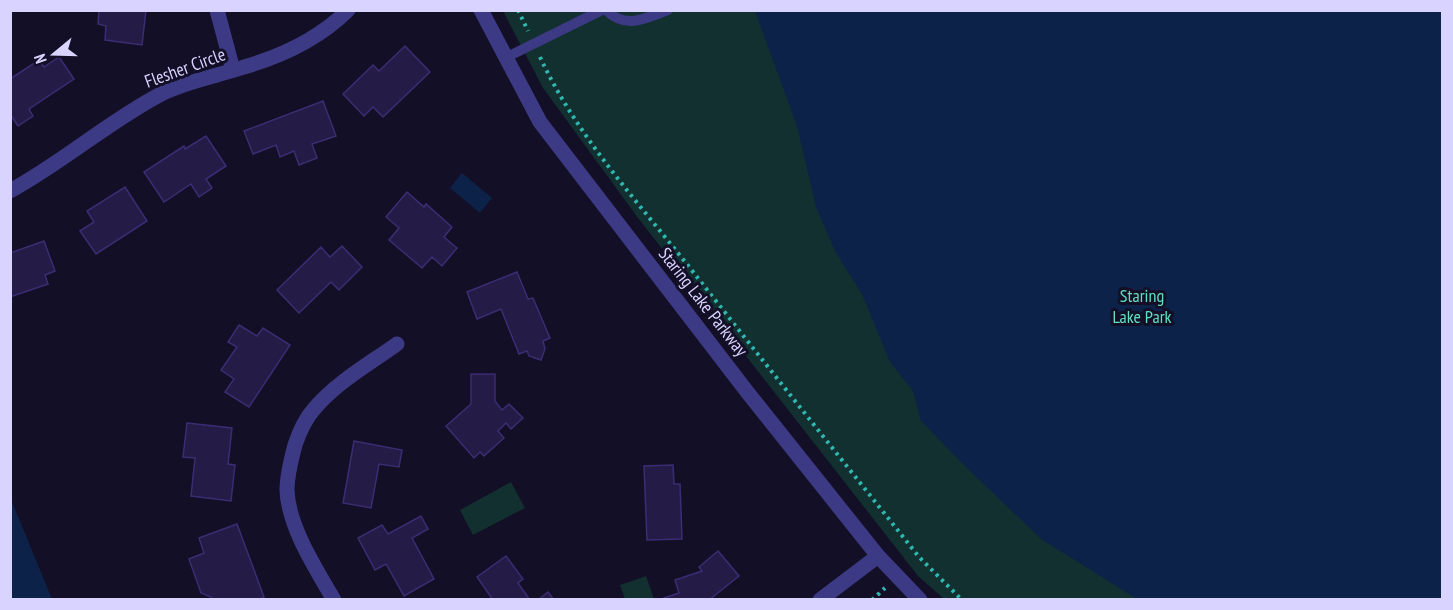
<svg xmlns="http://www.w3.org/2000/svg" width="1453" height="610" font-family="'PT Sans Narrow',sans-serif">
	<rect width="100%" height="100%" fill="#130f26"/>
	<!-- green -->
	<g fill="#12302f">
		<polygon points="503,11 1442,11 1442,599 944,599 918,576 638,218 543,88"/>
		<polygon points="511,482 525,508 473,535 460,510"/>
		<polygon points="646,576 654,599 625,599 620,585"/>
	</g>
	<!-- water -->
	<g fill="#0c2248">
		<polygon points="755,11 1442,11 1442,599 1137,599 1041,539 969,470 921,421 913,391 890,362 862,294 836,253 816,207 797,126"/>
		<polygon points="462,173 492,198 480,213 450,188"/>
		<polygon points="10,497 52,599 11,599"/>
	</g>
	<!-- building -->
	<g fill="#241b47" stroke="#3b2d73" stroke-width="1.5">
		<polygon points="99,10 146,10 142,45 105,40 106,26 98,24"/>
		<polygon points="405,46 430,72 383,117 373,107 364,116 343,94 373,65 379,71"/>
		<polygon points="59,57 74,79 29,109 33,116 18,126 10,114 10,79 39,60 44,67"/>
		<polygon points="323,101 336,136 312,144 317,158 299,165 294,151 280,157 276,145 253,154 244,131"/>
		<polygon points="206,136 226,166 206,179 212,188 199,197 191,184 164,202 144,172 184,146 185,149"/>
		<polygon points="125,187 147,221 96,254 80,231 94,222 87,211"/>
		<polygon points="407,192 424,207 426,204 452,227 444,237 457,248 442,266 432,257 422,268 389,240 399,228 386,217"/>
		<polygon points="44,241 55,271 45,275 48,284 10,297 10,253"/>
		<polygon points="342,246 362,267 339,290 331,282 299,313 277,290 321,247 330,257"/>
		<polygon points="517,272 528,299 533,298 550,338 543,341 545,349 541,360 529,356 527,351 519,354 501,309 477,319 467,292"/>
		<polygon points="239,325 257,336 263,328 290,345 249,407 225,392 234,379 221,370 237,347 228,342"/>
		<polygon points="471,374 495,374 495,401 502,410 509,404 523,418 511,429 506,423 498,431 504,438 484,456 480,452 474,458 446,426 471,404"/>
		<polygon points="187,423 232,428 228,464 235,465 231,501 191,496 195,458 183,457"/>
		<polygon points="354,441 402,450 399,467 379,464 371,508 343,503"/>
		<polygon points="673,465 674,484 680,484 682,539 647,540 644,466"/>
		<polygon points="421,516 428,529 412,538 434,579 404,596 386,564 375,570 358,538 382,525 388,534"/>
		<polygon points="237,524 264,597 257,600 213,600 211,597 201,593 189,559 204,553 199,538"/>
		<polygon points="718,551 739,576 709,600 665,600 664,598 679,593 675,580 702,571 699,567"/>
		<polygon points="506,556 523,579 518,583 530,600 493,600 477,577"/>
		<polygon points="548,592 554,600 538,600"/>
	</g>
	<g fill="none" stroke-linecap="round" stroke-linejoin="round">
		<!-- path -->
		<g stroke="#2fb8b0" stroke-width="4" stroke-dasharray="3 4.5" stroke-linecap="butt">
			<polyline points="518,10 528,31"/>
			<path d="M 540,57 C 576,135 637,201 690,268 C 766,365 843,461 919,557 L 962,600"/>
			<polyline points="872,600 885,588"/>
		</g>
		<!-- service -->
		<g stroke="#3d3a85" stroke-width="10">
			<path d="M 606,10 C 626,30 646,18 668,10"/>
			<polyline points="505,58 602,10"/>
		</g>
		<!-- minor -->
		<g stroke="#3d3a85" stroke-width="15">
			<polyline points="217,10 233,70"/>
			<path d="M 10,191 C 63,162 108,122 161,94 C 187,81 217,76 244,67 C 282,56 320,38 348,10"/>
			<path d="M 334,600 C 316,569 288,526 287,490 C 287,475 291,460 295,445 C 299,433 306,418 314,409 C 337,382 369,364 397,344"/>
		</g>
		<!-- tertiary -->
		<g stroke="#3d3a85" stroke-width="15">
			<polyline points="481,10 540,122 748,393 878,556 920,600"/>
			<polyline points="820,600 878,556"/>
		</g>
	</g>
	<g text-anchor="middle" stroke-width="6" stroke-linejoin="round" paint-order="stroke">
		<!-- street labels -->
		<g font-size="18" fill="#d9d4ff" stroke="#130f26">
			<text transform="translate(185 68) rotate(-20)" y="6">Flesher Circle</text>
			<text transform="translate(703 302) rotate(52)" y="6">Staring Lake Parkway</text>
		</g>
		<!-- park labels -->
		<g font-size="18" fill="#5fe0c0" stroke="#130f26">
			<text x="1142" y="302">Staring<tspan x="1142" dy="21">Lake Park</tspan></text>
		</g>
	</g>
	<!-- border -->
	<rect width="1453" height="610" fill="none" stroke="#d9d4ff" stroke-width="24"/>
	<!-- north arrow -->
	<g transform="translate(54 54) rotate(251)" stroke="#130f26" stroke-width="4.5" paint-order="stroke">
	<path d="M0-4.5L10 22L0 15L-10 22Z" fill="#d9d4ff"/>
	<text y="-9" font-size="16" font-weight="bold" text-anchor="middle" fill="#d9d4ff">N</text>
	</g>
</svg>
